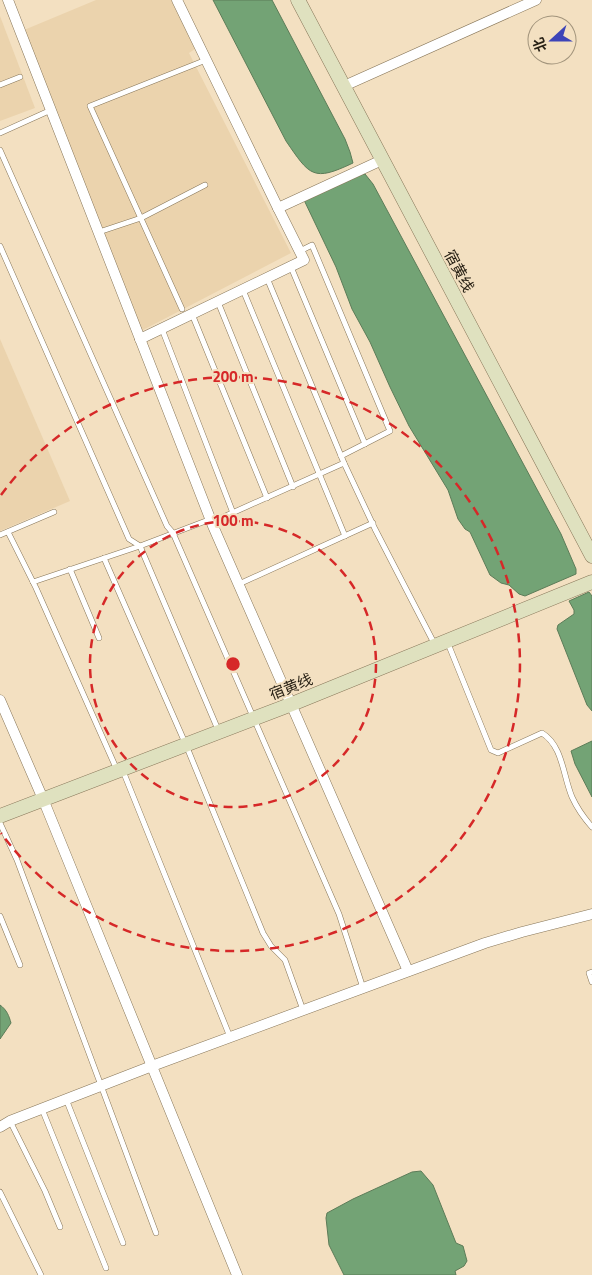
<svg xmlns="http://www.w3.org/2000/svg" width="592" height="1275" font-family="'Titillium Web','Noto Sans SC',sans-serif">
	<rect width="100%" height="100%" fill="#f3e0c1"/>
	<!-- built -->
	<g fill="#ebd3ad">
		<polygon points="96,0 171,0 195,49 189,53 291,253 141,331 24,30"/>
		<polygon points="0,16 35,108 0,121"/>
		<polygon points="0,339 70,501 0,531"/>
	</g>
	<!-- water -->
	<g fill="#73a375" stroke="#5c7c58">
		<path d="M 213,0 L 272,0 L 345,139 L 350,152 L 353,163 C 313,182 310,176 286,141 Z"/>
		<polygon points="361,174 365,174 373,184 561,534 576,569 576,574 525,596 519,594 509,585 501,583 490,575 470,532 465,529 458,519 448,490 409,426 390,387 370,342 352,309 336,267 304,200"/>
		<polygon points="589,592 592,596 592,711 587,705 557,629 558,625 574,614 574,610 569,601"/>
		<polygon points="592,741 592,797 575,764 571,751"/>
		<path d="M 0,1005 C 7,1010 9,1016 11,1023 L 0,1039 Z"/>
		<polygon points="421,1171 433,1185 456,1243 463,1246 467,1261 464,1266 455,1271 456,1275 344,1275 329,1245 326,1218 327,1213 353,1199 412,1172"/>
	</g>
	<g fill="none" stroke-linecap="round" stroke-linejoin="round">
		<defs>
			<g id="service">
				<polyline points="0,85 20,77"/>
				<polyline points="0,133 51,110"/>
				<polyline points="0,150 167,526 173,533 339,914 363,988"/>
				<polyline points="99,232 141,218 205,185"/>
				<polyline points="0,246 129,539 140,546 219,732"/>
				<polyline points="300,251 312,245 390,431 341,456"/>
				<polyline points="291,267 365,444"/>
				<polyline points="267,278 344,463 375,529 435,645"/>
				<polyline points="243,290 345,536"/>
				<polyline points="218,302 293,487"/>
				<polyline points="182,309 90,106 206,60"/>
				<polyline points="192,314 267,498"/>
				<polyline points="162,329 233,513"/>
				<polyline points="212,522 344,463"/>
				<polyline points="8,532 36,588 117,770"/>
				<polyline points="0,535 54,512"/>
				<polyline points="104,558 186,745 263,933 271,946 285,960 303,1010"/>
				<polyline points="70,569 99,638"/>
				<polyline points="33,582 140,546 211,519"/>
				<polyline points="239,584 373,523"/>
				<path d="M 447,641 L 491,750 L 498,753 L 542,733 C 563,746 563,776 572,797 C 577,808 584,818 592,827"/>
				<polyline points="123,771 230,1037"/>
				<polyline points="0,823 17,860 156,1233"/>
				<polyline points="0,916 20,965"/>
				<polyline points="592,972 589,973 592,982"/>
				<polyline points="66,1099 123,1243"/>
				<polyline points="42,1109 106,1268"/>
				<polyline points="10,1121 45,1191 60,1227"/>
				<polyline points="0,1192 41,1275"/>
			</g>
			<g id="minor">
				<polyline points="8,0 213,526 408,971"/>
				<polyline points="177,0 278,208"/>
				<polyline points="344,86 536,0"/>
				<polyline points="140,339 304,260 278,208 382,160"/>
				<polyline points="0,700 43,799 237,1275"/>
				<polyline points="0,1127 10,1121 152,1066 485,943 522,932 592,914"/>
			</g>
			<g id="secondary">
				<polyline points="298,0 592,556"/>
				<polyline points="0,816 292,704 592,582"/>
			</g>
		</defs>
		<!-- service casing -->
		<use href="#service" stroke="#877659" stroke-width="6"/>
		<!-- minor casing -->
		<use href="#minor" stroke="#877659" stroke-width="11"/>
		<!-- secondary casing -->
		<use href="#secondary" stroke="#877659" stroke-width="15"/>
		<!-- service -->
		<use href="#service" stroke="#fff" stroke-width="5"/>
		<!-- minor -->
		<use href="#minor" stroke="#fff" stroke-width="10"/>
		<!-- secondary -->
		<use href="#secondary" stroke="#dfe1bf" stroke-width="14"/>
	</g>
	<!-- distance rings -->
	<g fill="none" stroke="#d62828" stroke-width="2.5" stroke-dasharray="9 6">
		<circle cx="233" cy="664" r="143"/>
		<path d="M1 495A287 287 0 1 1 1 833"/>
	</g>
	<g text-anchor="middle" stroke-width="4" stroke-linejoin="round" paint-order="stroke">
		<!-- street labels -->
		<g font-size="15" fill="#282115" stroke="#f3e0c1">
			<text transform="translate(459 271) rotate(62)" y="5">宿黄线</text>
			<text transform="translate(291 687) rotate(-22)" y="5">宿黄线</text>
		</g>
	</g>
	<circle cx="233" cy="664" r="8" fill="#d62828" stroke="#f3e0c1" stroke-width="2.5"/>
	<g font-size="15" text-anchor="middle" font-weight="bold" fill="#d62828" stroke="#f3e0c1" stroke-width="4" stroke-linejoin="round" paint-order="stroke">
		<text x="233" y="382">200 m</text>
		<text x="233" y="526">100 m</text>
	</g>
	<!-- north arrow -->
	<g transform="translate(552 40) rotate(249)"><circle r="24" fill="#f3e0c1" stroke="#a2947c"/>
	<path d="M0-4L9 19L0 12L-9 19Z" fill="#3d44b8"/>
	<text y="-8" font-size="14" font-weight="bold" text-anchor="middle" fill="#282115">北</text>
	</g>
</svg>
